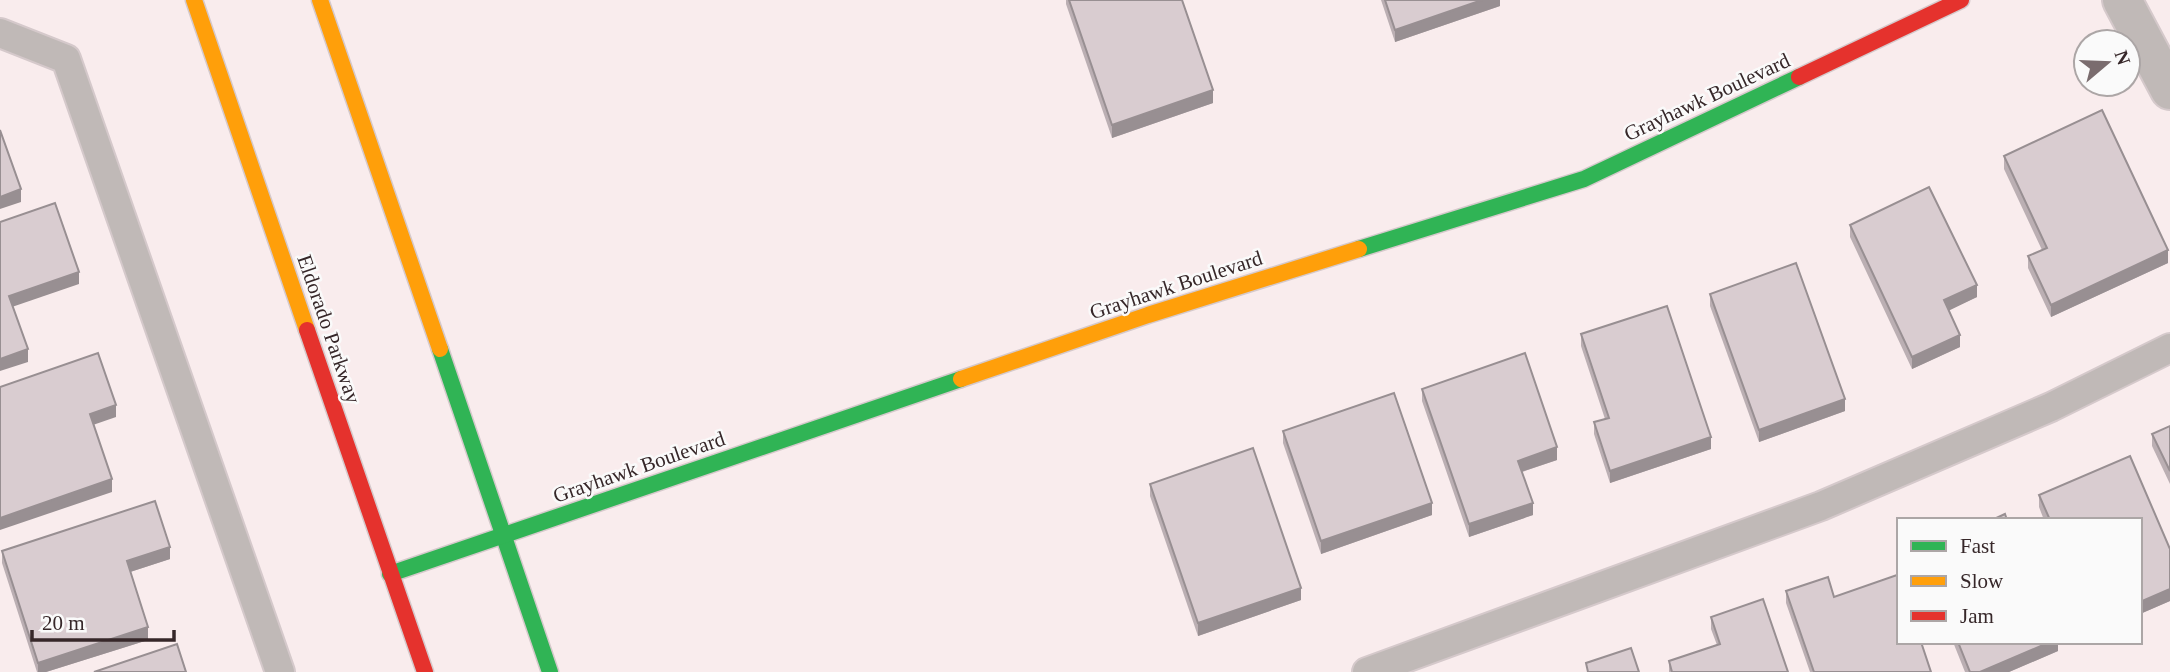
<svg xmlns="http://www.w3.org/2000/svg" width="2170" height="672" font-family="Georgia,serif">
	<rect width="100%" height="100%" fill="#f9eced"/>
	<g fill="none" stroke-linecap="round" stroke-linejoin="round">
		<defs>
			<g id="lane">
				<polyline points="0,33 66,59 280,672"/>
				<polyline points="1367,672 1821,506 2051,407 2170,348"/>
			</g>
			<polyline id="street" points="2122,0 2170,90"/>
			<g id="fast">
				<polyline points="1359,249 1584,179 1799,77"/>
				<polyline points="440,349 550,672"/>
				<polyline points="390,574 961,379"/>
			</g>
			<g id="slow">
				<polyline points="194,0 307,330"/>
				<polyline points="320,0 440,349"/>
				<polyline points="961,379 1148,315 1359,249"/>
			</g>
			<g id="jam">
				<polyline points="1799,77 1961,0"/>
				<polyline points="307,330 425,672"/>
			</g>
		</defs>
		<!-- lane casing -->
		<use href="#lane" stroke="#d5c9cb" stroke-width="32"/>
		<!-- street casing -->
		<use href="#street" stroke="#d5c9cb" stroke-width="42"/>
		<!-- fast casing -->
		<use href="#fast" stroke="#d5c9cb" stroke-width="19"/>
		<!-- slow casing -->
		<use href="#slow" stroke="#d5c9cb" stroke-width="19"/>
		<!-- jam casing -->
		<use href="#jam" stroke="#d5c9cb" stroke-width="19"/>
		<!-- lane -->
		<use href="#lane" stroke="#c0b9b7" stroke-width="28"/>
		<!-- street -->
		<use href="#street" stroke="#c0b9b7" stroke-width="38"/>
		<!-- fast -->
		<use href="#fast" stroke="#30b455" stroke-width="16"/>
		<!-- slow -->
		<use href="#slow" stroke="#ff9f0a" stroke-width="16"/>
		<!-- jam -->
		<use href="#jam" stroke="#e5322d" stroke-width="16"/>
	</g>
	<!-- wall -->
	<g fill="#bbafb3">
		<polygon points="1066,0 1182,0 1213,103 1112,138 1066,4"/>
		<polygon points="1381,0 1500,0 1500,6 1395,42"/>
		<polygon points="2004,156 2168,263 2051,317 2028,268 2028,256 2042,250 2004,169"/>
		<polygon points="1850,225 1977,297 1948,310 1960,347 1912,369 1850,237"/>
		<polygon points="1710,294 1845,411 1759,442 1710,306"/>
		<polygon points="1581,334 1711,449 1610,483 1594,434 1594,422 1605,419 1581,346"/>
		<polygon points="1422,389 1557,460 1522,472 1533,515 1469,537 1422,401"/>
		<polygon points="2170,426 2170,484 2152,446 2152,434"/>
		<polygon points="1283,431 1432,515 1321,554 1283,443"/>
		<polygon points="2130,456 2170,549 2170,601 2140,614 2140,520 2044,520 2039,507 2039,495"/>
		<polygon points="1150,484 1301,600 1198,636 1150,496"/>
		<polygon points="2,551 170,559 130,572 148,640 46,672 37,672 2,563"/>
		<polygon points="1786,591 1834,597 1931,672 1810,672 1786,603"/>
		<polygon points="1711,617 1788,672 1669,672 1669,661 1717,645 1711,629"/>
		<polygon points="1953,642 2058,642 2058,651 2009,672 1965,672"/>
	</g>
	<!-- shaded-wall -->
	<g fill="#988f92">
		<polygon points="1482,0 1500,0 1500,6 1395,42 1395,30"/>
		<polygon points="1213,90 1213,103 1112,138 1112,125"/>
		<polygon points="21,189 21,202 0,209 0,197"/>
		<polygon points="2168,250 2168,263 2051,317 2051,305"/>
		<polygon points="79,272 79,284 9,308 9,296"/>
		<polygon points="1977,285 1977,297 1944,313 1944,300"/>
		<polygon points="1960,335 1960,347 1912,369 1912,357"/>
		<polygon points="28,349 28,362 0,371 0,359"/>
		<polygon points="1845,399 1845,411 1759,442 1759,430"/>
		<polygon points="116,405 116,417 90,426 90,414"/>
		<polygon points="1711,437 1711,449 1610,483 1610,471"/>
		<polygon points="1557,447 1557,460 1518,473 1518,461"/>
		<polygon points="112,479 112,492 0,530 0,518"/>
		<polygon points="1432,503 1432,515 1321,554 1321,541"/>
		<polygon points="1533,503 1533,515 1469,537 1469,524"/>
		<polygon points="170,547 170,559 127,573 127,561"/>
		<polygon points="1301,588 1301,600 1198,636 1198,623"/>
		<polygon points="2170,589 2170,601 2140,614 2140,602"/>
		<polygon points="148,627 148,640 46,672 38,672 38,663"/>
		<polygon points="2050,642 2058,642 2058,651 2009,672 1980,672"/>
	</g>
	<!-- building -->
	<g fill="#d9ccd0" stroke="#988f92" stroke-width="2">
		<polygon points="1069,0 1182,0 1213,90 1112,125"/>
		<polygon points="1385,0 1482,0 1395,30"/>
		<polygon points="2102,110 2168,250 2051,305 2028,256 2047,248 2004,156"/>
		<polygon points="0,130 21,189 0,197"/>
		<polygon points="1929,187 1977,285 1944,300 1960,335 1912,357 1850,225"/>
		<polygon points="55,203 79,272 9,296 28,349 0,359 0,222"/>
		<polygon points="1796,263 1845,399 1759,430 1710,294"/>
		<polygon points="1667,306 1711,437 1610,471 1594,422 1609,418 1581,334"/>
		<polygon points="98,353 116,405 90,414 112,479 0,518 0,387"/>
		<polygon points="1525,353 1557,447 1518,461 1533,503 1469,524 1422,389"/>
		<polygon points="1394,393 1432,503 1321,541 1283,431"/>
		<polygon points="2170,426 2170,471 2152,434"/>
		<polygon points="1253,448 1301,588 1198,623 1150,484"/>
		<polygon points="2130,456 2170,549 2170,589 2140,602 2140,520 2050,520 2039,495"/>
		<polygon points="155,501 170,547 127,561 148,627 38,663 2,551"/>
		<polygon points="2005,514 2007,520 1992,520"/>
		<polygon points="1897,575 1899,579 1899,642 1921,642 1931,672 1814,672 1786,591 1828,577 1834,597"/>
		<polygon points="1763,599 1788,672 1672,672 1669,661 1720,644 1711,617"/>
		<polygon points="1958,642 2050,642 1980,672 1970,672"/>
		<polygon points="177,644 186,672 94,672"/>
		<polygon points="1631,648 1639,672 1588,672 1586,663"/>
	</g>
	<g text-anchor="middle" stroke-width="5" stroke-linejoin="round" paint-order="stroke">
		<!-- street labels -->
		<g font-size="21" fill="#362729" stroke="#fafafa">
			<text transform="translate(1707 97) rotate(-25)" y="7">Grayhawk Boulevard</text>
			<text transform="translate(1176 285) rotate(-18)" y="7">Grayhawk Boulevard</text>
			<text transform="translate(329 329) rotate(71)" y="7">Eldorado Parkway</text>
			<text transform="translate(639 467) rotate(-19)" y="7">Grayhawk Boulevard</text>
		</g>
	</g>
	<!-- legend -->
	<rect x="1897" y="518" width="245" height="126" fill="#fafafa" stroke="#aca6a6" stroke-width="2"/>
	<rect x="1911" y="541" width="35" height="10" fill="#30b455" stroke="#aca6a6" stroke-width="2"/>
	<text x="1960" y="553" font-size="21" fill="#362729">Fast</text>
	<rect x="1911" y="576" width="35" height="10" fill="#ff9f0a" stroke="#aca6a6" stroke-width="2"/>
	<text x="1960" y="588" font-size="21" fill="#362729">Slow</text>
	<rect x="1911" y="611" width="35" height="10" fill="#e5322d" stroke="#aca6a6" stroke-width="2"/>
	<text x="1960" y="623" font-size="21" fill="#362729">Jam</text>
	<!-- north arrow -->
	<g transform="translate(2107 63) rotate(71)"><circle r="33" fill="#fafafa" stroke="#aca6a6" stroke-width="2"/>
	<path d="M0-5L12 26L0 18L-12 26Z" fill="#7a6c6e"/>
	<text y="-10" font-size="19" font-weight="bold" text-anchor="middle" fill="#362729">N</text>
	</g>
	<!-- scale -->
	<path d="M32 630v10h142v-10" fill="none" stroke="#362729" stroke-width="3.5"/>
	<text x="42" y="630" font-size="21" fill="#362729" stroke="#fafafa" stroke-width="5" paint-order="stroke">20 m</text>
</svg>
